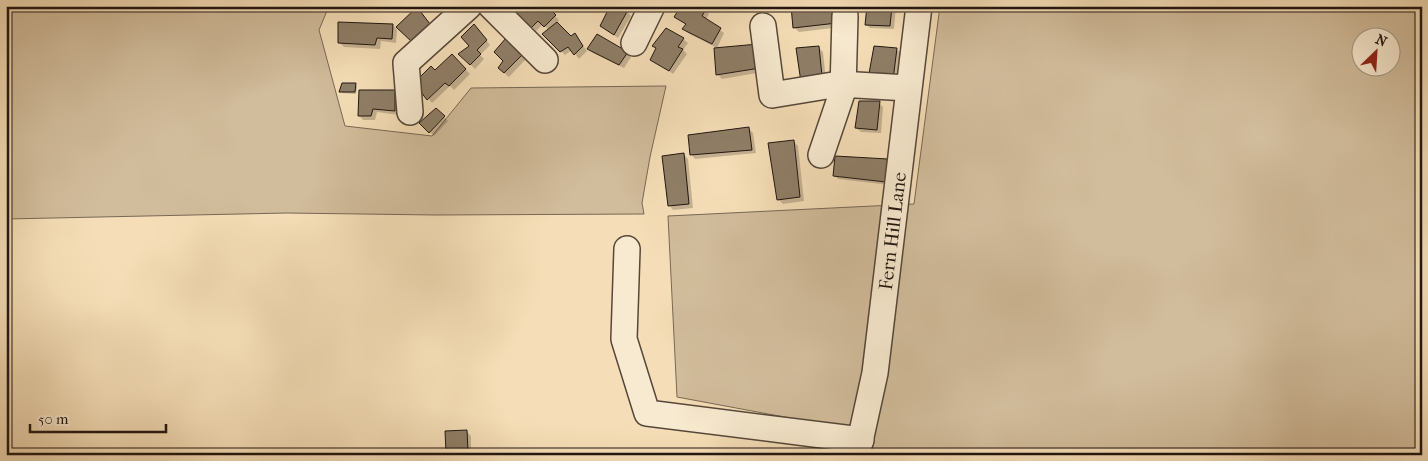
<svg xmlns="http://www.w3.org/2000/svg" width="1428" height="461" font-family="'IM FELL French Canon',serif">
	<rect width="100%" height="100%" fill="#f5deb7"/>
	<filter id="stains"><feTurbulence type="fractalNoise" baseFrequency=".004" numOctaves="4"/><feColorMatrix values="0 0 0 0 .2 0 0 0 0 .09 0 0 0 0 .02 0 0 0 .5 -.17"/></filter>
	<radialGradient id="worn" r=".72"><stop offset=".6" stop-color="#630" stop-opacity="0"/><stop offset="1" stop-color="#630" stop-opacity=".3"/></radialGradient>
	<!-- green -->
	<g fill="#d1bc9b" stroke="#786856" fill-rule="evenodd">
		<polygon points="6,6 329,6 319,30 345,126 432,136 471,88 666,86 650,157 642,203 644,214 435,215 287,213 6,219"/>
		<path d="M 940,6 L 1422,6 L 1422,455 L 856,455 L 838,427 L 677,397 L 668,216 L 914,204 ZM 1360,38 L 1390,38 L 1390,68 L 1360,68 Z"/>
	</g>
	<!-- shadow -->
	<g fill="#0003">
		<polygon points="545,6 559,20 557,23 571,38 575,35 587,51 579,59 572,50 565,55 544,34 549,30 543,24 536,31 515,9"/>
		<polygon points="745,6 754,6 751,10"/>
		<polygon points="795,6 839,6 841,27 799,32 794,27"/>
		<polygon points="868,6 896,6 894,29 870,28 866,24"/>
		<polygon points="705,10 709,14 706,20 724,33 717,48 688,33 684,29 686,25 676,17"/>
		<polygon points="627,11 631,16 618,38 601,26"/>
		<polygon points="393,25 397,30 396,43 381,41 380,49 344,47 339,42"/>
		<polygon points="479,30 490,45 480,55 484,59 475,69 460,54 471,46"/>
		<polygon points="683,39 688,43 683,50 687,54 673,74 652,59 657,49 654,46"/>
		<polygon points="507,40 527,58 509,77 503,72"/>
		<polygon points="819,48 823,52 827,90 807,93"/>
		<polygon points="589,49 627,53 631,57 624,68 593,53"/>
		<polygon points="715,49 763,72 722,79 718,75"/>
		<polygon points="896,49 901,53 897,84 874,83"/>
		<polygon points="452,56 470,74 454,90 450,86 432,103 416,83 435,72"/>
		<polygon points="355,85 357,86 356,94 342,93 340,91"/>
		<polygon points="395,91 399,95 399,115 377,112 375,120 363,120 359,115"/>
		<polygon points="879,103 883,107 881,133 861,132 856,128"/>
		<polygon points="436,109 448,121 434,136 421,123"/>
		<polygon points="749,129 753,133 756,153 695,159 691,154"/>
		<polygon points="794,142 798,146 804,201 783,204 778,199"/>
		<polygon points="684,155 688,159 693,208 673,210 669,205"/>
		<polygon points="887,160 891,165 890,185 838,179 834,175"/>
		<polygon points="466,431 471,436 471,455 450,455 447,451"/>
	</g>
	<!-- building -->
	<g fill="#8f7e67" stroke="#201511">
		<polygon points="516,6 547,6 556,15 544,27 538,21 531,28 513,9"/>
		<polygon points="610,6 621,6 628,10 614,35 600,26"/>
		<polygon points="681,6 701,6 706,9 702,16 721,28 712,44 682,29 686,24 674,17"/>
		<polygon points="791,6 836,6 837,23 793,28"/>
		<polygon points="867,6 892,6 890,26 865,25"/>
		<polygon points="417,7 430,24 412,42 396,27"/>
		<polygon points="338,22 393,24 392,39 377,38 375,45 338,43"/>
		<polygon points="557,22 571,36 575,33 583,46 574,55 568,47 560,52 542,34"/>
		<polygon points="474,24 487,40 477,50 481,54 470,65 458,54 469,46 461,37"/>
		<polygon points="666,28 684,38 678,47 683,49 669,71 650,60 656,48 652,46"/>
		<polygon points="597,34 628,52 619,65 587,49"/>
		<polygon points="506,38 524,53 504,73 498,68 503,61 494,52"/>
		<polygon points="758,44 760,68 716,75 714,48"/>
		<polygon points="819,46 823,86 802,89 796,48"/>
		<polygon points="874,46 897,48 893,80 868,79"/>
		<polygon points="452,54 466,69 449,86 445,83 427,100 414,83 431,66 435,70"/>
		<polygon points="342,83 356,83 355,92 339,92"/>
		<polygon points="359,90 395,90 395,111 373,109 371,116 358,116"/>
		<polygon points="859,101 880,101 877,130 855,128"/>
		<polygon points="436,108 445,116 429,133 419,123"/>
		<polygon points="749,127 752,150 690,155 688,135"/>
		<polygon points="794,140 800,197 777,200 768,143"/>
		<polygon points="684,153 689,204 668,206 662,156"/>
		<polygon points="835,156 888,159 886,182 833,176"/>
		<polygon points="467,430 468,451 446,452 445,431"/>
	</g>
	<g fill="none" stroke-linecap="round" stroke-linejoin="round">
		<defs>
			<g id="minor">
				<polyline points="491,6 545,60"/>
				<polyline points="763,26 772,95 839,84 908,88"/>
				<polyline points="634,43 652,6"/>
				<polyline points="410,112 406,63 469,6"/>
				<polyline points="821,155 843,90 845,16"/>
				<polyline points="627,249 624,339 647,413 861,440"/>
				<polyline points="857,455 875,373 919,6"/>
			</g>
		</defs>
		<!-- minor casing -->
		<use href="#minor" stroke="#55473a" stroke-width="28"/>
		<!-- minor -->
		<use href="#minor" stroke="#f8ead0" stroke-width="25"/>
	</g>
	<g text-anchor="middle" stroke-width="4" stroke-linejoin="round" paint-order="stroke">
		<!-- street labels -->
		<g font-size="19" fill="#201511" stroke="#f8ead0">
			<text transform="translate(892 231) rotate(-83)" y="7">Fern Hill Lane</text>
		</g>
	</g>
	<!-- margin -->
	<rect width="1428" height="461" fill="none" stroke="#f5deb7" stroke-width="25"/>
	<rect x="8" y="8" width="1413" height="446" fill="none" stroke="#201511" stroke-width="2.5"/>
	<rect x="12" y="12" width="1403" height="436" fill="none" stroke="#201511"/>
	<!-- north arrow -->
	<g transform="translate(1376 52) rotate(25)"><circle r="24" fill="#f8ead0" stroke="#a29584"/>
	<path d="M0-4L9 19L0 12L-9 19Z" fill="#8f2418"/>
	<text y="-8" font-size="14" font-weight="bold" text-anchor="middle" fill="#201511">N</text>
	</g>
	<!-- scale -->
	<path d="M30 424v8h136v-8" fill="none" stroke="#201511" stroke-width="2.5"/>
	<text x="38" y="424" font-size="15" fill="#201511" stroke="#f8ead0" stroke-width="4" paint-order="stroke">50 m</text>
	<rect width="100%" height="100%" filter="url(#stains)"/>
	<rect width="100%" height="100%" fill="url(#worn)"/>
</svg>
